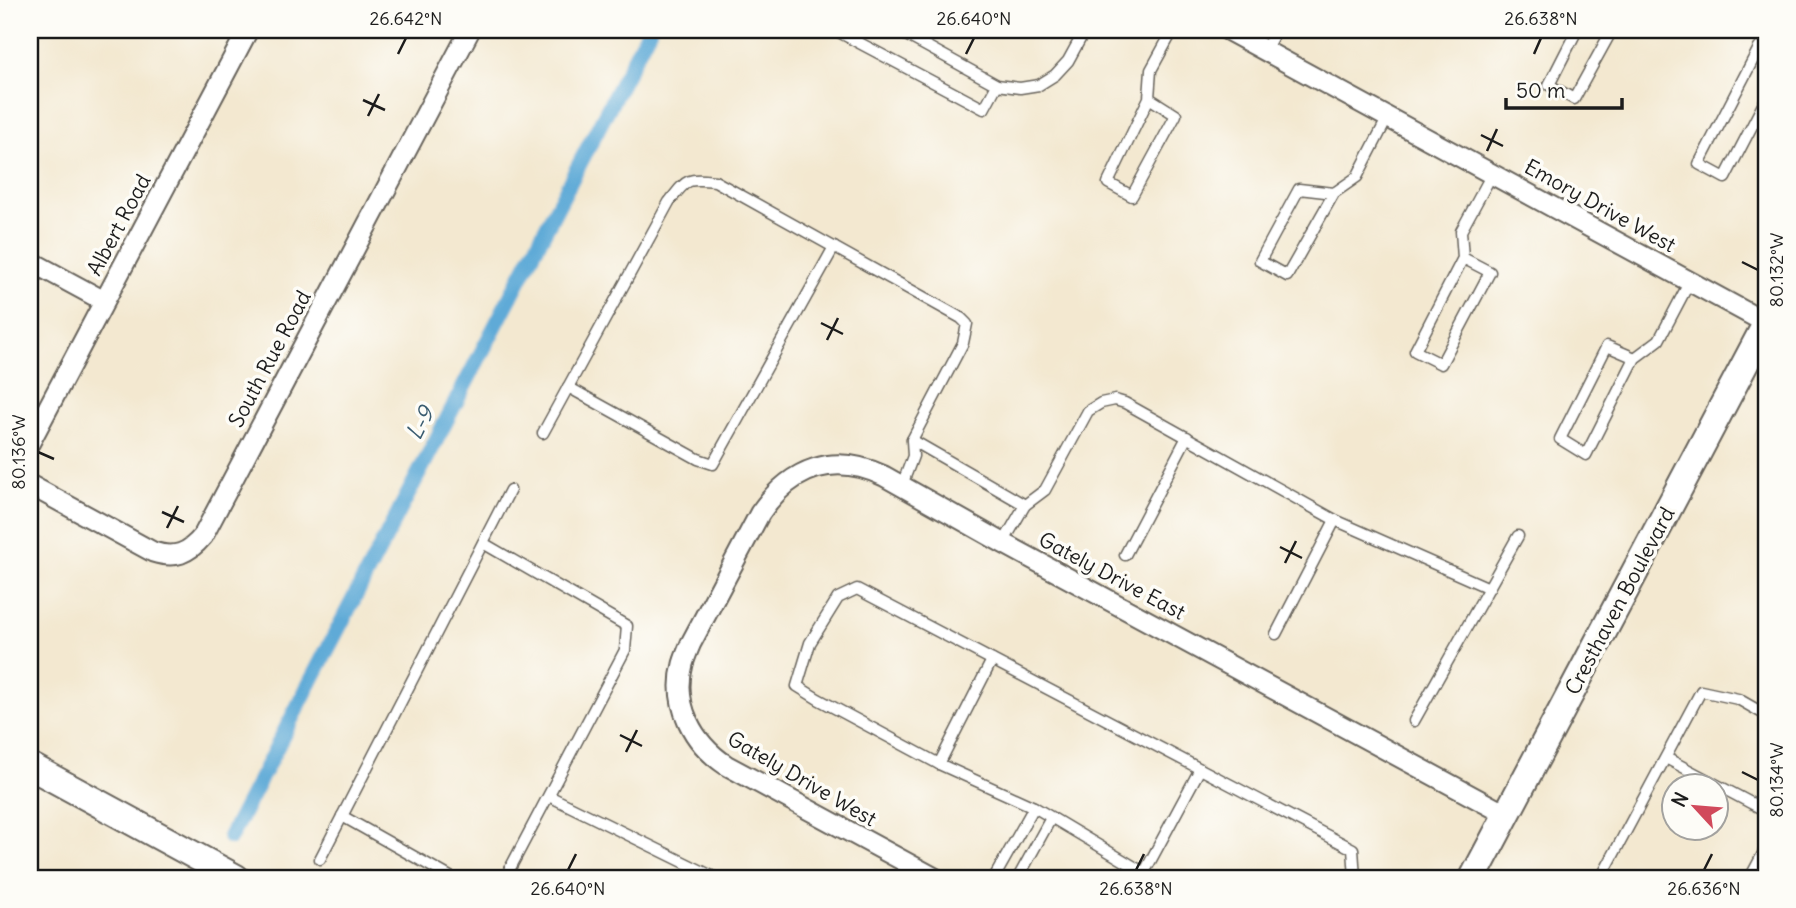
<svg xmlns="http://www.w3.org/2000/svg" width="1796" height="908" font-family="Delius,sans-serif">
	<rect width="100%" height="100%" fill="#fdfcf7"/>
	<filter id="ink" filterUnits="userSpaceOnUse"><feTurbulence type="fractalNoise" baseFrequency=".0143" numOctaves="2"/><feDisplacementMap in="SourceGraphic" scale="14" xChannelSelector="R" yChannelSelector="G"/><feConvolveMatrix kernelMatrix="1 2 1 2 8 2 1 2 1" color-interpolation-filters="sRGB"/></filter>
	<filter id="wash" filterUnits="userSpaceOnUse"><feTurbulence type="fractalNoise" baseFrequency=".00686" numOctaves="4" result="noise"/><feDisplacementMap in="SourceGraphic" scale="28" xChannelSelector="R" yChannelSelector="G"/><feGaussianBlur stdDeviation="1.57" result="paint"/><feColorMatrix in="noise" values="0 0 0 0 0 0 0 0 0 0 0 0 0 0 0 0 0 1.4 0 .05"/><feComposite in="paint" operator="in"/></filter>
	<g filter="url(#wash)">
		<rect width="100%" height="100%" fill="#f3e8d0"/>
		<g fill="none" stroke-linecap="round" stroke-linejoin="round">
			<!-- canal -->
			<polyline stroke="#5eaad7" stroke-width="16" points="230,837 649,30"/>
		</g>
	</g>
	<g filter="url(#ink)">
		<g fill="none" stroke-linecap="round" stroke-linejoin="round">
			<defs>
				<g id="lane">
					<polyline points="835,30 984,109 997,85"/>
					<polyline points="897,30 997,85 1020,88 1039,85 1055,75 1068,61 1085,30"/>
					<polyline points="1577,30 1549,85 1574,99 1612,30"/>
					<polyline points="1265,50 1276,30"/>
					<polyline points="1766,51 1759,48 1699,164 1725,178 1766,99"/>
					<polyline points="1149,98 1176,115 1132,196 1108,183 1149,98 1151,70 1173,30"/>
					<polyline points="1334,193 1287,276 1260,261 1299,189 1334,193 1357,177 1388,117"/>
					<polyline points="1463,258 1490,272 1441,364 1415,351 1463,258 1461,231 1492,174"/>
					<polyline points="1635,358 1586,455 1560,439 1607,346 1635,358 1659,340 1690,281"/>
					<polyline points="568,387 698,459 713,464 834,247"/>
					<path d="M 543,433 L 669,202 C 687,179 686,178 715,181 L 961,318 L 967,324 L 963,343 L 912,440 L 913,456 L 902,485"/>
					<polyline points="912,440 1025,505"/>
					<polyline points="483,543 627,626 625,650 505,878"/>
					<polyline points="1003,543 1025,505 1045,490 1088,411 1101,403 1115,400 1125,403 1335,520 1489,588"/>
					<polyline points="1125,555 1187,437"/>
					<polyline points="1276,634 1335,520"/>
					<polyline points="1414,721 1518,536"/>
					<polyline points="1666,758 1766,811"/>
					<polyline points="939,764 992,660"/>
					<polyline points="549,796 716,878"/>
					<polyline points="342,816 452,878"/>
					<polyline points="320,859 510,490"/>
					<polyline points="1144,873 1200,769"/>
					<polyline points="994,878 1034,807"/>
					<polyline points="1018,878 1051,818"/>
					<polyline points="1153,878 1034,807 939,764 818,699 797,686 810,643 838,598 857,589 1353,849 1355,878"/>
					<polyline points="1601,878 1701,691 1738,699 1766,715"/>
					<polyline points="1750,878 1766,848"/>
				</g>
				<g id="street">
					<polyline points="1227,30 1766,323"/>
					<polyline points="30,261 104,301"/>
					<polyline points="30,442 248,30"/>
					<path d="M 30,485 L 153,552 C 175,559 188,554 203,536 L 470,30"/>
					<path d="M 935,878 L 726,765 C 693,743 672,705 683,664 C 685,657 688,650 691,643 L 760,513 C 791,468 833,452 884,476 L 1003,543 L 1507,815"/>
				</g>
				<g id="secondary">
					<polyline points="30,766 236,878"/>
					<polyline points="1473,878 1766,324"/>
				</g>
			</defs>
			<!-- lane casing -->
			<use href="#lane" stroke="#67635b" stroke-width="13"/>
			<!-- street casing -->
			<use href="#street" stroke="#67635b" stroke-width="23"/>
			<!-- secondary casing -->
			<use href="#secondary" stroke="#67635b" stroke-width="30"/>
			<!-- lane -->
			<use href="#lane" stroke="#fff" stroke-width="10"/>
			<!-- street -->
			<use href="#street" stroke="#fff" stroke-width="19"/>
			<!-- secondary -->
			<use href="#secondary" stroke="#fff" stroke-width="26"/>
		</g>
	</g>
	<!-- ticks -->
	<path fill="none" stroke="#1c1c1c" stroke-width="2.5" d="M 398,54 L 406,38M 966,54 L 974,38M 1534,54 L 1541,38M 363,100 L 385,110M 368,116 L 379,94M 1481,135 L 1503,146M 1487,151 L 1497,129M 1742,262 L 1758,270M 821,323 L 843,334M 827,340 L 838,318M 38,452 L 54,459M 162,512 L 184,522M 167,528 L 178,506M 1280,547 L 1302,558M 1285,563 L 1296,541M 620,735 L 642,746M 626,752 L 637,730M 1742,772 L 1758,780M 568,870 L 576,854M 1136,870 L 1144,854M 1704,870 L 1712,854"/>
	<g text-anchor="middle" stroke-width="7" stroke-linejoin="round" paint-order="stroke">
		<!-- street labels -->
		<g font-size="21" fill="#1c1c1c" stroke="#fdfcf7">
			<text transform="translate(1600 206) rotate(29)" y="7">Emory Drive West</text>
			<text transform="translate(119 225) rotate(-62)" y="7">Albert Road</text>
			<text transform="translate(270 359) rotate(-62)" y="7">South Rue Road</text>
			<text transform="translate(1112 576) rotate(28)" y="7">Gately Drive East</text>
			<text transform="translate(1620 601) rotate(-62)" y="7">Cresthaven Boulevard</text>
			<text transform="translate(802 779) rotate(30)" y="7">Gately Drive West</text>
		</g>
		<!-- water labels -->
		<g font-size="23" font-style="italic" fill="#3a5c70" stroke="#fdfcf7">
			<text transform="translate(420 423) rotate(-63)" y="8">L-9</text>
		</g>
	</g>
	<!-- margin -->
	<rect width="1796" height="908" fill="none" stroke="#fdfcf7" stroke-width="77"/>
	<!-- north arrow -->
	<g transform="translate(1695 807) rotate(296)"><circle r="33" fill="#fdfcf7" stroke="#a3a29f" stroke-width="2"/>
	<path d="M0-5L12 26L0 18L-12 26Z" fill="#d1495b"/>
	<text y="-10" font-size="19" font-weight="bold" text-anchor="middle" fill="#1c1c1c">N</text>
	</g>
	<!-- scale -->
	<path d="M1506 98v10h116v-10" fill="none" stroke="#1c1c1c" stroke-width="3.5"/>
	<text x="1516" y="98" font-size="21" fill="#1c1c1c" stroke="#fdfcf7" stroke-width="5" paint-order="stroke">50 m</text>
	<rect x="38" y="38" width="1720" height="832" fill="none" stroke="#1c1c1c" stroke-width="2.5"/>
	<g font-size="18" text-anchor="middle" fill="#1c1c1c">
		<text x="406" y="25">26.642°N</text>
		<text x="974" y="25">26.640°N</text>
		<text x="1541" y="25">26.638°N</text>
		<text transform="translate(1777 270) rotate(-90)" y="6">80.132°W</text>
		<text transform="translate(19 452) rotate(-90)" y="6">80.136°W</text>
		<text transform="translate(1777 780) rotate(-90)" y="6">80.134°W</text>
		<text x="568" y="895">26.640°N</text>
		<text x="1136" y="895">26.638°N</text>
		<text x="1704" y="895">26.636°N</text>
	</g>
</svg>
